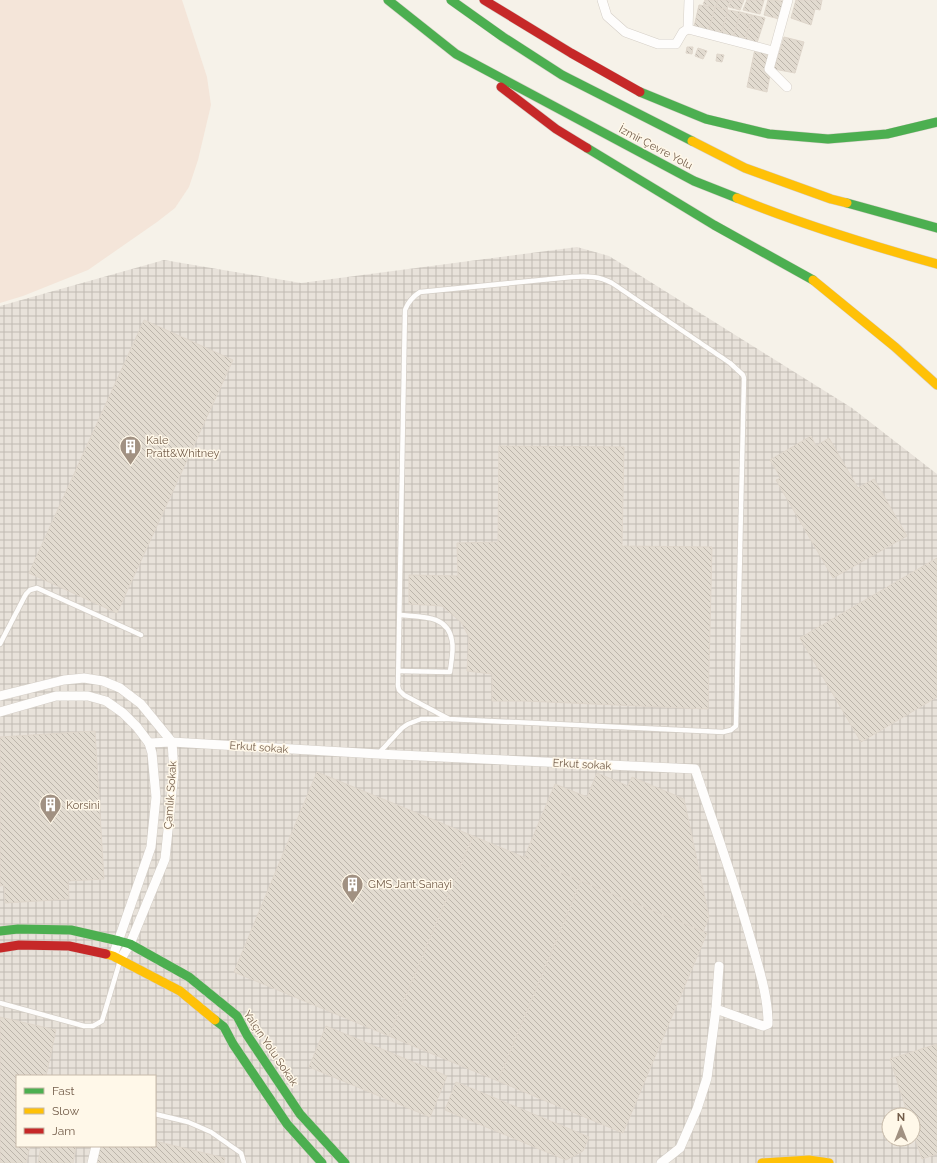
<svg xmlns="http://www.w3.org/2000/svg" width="937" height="1163" font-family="Raleway,sans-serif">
	<defs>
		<pattern id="industrial-grid" width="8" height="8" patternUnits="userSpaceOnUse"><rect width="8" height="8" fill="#e8e2da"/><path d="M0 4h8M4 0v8" fill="none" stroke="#c0bab3"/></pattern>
		<pattern id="building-back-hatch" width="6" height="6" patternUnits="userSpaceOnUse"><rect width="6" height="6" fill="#e2dbd0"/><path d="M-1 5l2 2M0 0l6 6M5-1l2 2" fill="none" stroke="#bcb5ab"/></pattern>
	</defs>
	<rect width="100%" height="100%" fill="#f6f2e9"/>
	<!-- commercial -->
	<polygon fill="#f4e5d9" points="0,0 182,0 207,77 211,105 198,160 189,187 175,208 157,222 88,270 23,296 0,303"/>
	<!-- industrial -->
	<path fill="url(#industrial-grid)" fill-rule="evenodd" d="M 577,247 L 609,256 L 852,408 L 937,474 L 937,1163 L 0,1163 L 0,306 L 164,260 L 301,283 ZM 17,1076 L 155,1076 L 155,1146 L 17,1146 ZM 889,1115 L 913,1115 L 913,1139 L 889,1139 Z"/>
	<!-- building -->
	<g fill="url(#building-back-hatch)" stroke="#dfd6cb">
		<polygon points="705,0 718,0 716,7 703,4"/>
		<polygon points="718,0 730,0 727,10 716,7"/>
		<polygon points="731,0 744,0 740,10 729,7"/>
		<polygon points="747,0 764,0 760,14 743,10"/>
		<polygon points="768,0 784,1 779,19 764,15"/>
		<polygon points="796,0 822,0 820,10 815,9 811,25 791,18"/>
		<polygon points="699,5 715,7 709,30 694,27"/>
		<polygon points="715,7 728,10 721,34 709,30"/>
		<polygon points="728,10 740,12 734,36 721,34"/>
		<polygon points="740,12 752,15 745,40 734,36"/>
		<polygon points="752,15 765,18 757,43 745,40"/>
		<polygon points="784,37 804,42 795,73 774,69"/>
		<polygon points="687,47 693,47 692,54 686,53"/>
		<polygon points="698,48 707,51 703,59 695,56"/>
		<polygon points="755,49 770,53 770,75 767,92 747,87"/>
		<polygon points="717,54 724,55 722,62 716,61"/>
		<polygon points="144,320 233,360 117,613 29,573"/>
		<polygon points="811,436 816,446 829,438 858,488 874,479 907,536 833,578 776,480 781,478 770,460"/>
		<polygon points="499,446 624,447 622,546 712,547 708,709 525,701 492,701 492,674 467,671 469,637 461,622 442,606 409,604 409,575 458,576 457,543 498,542"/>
		<polygon points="937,558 937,697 861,742 800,638"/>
		<polygon points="95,731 104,879 68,881 69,899 5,903 4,885 0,886 0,737"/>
		<polygon points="317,772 473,836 389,1036 234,972"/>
		<polygon points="597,773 628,786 632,777 684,799 709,917 703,932 524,858 555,784 587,797"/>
		<polygon points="473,836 581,881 498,1081 389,1036"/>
		<polygon points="581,881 707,933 623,1133 498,1081"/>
		<polygon points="0,1017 56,1030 46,1076 17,1076 17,1146 30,1146 26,1163 0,1163"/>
		<polygon points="326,1026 447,1076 430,1117 309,1067"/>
		<polygon points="937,1044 937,1154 922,1159 913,1132 913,1115 908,1115 890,1059"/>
		<polygon points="456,1082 589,1137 583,1151 566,1160 445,1110"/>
		<polygon points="155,1141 225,1158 224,1163 96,1163 100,1146 155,1146"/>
		<polygon points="41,1146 76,1146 73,1163 38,1163"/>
	</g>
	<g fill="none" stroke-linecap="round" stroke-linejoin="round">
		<defs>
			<g id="lane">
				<polyline points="0,644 26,594 30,590 37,588 141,635"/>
				<path d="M 399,671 L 450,672 C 451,662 454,650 452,641 C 448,614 420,617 400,615"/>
				<path d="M 379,753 L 402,728 L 408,724 L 421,719 L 449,719 L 723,732 L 731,730 L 736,726 L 744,378 L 743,375 L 730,363 L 612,283 C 599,276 587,276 572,277 L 420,292 C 412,297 408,302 405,310 L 398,686 L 399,690 L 404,695 L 449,719"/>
				<polyline points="0,1003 84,1026 93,1026 102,1021 120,961"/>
				<polyline points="155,1114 188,1122 211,1132 241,1153 244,1163"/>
			</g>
			<g id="street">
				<polyline points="602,0 607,16 625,32 658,44 676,44 683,32 688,29 773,51"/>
				<polyline points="688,29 689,0"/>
				<polyline points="787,87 769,69 788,0"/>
				<polyline points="0,696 64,680 84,678 103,681 120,688 141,704 172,742 174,772 165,859 130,944 120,960"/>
				<polyline points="0,712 56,696 88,696 106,701 123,713 137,727 149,743 152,753 156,797 151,847 113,956"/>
				<path d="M 149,743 L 172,742 L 378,754 L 695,769 C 714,825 734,881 750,937 C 758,966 768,994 768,1024 L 763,1026 L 716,1009"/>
				<polyline points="92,1163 96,1146"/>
				<polyline points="661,1163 680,1148 697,1109 707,1078 716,1009 719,966"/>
			</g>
			<g id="fast">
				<polyline points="388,0 456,54 694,181 737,198"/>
				<polyline points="451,0 503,37 562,75 692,141"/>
				<polyline points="640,92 706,119 769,134 828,139 887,134 937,122"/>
				<polyline points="587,148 714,225 813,280"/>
				<polyline points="847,203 937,228"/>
				<polyline points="0,931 18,929 71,930 119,941 130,944 189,977 237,1016 247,1035 300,1114 345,1163"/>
				<polyline points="215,1020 224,1027 233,1044 287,1124 322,1163"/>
			</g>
			<g id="slow">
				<polyline points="692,141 745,168 831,199 847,203"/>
				<path d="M 737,198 C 803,225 869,245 937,264"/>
				<polyline points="813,280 895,347 937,385"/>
				<polyline points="106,954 113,956 180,991 215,1020"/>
				<polyline points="762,1163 809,1160 829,1163"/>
			</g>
			<g id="jam">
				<polyline points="484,0 571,53 640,92"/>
				<polyline points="501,87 556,129 587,148"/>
				<polyline points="0,948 19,945 69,946 106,954"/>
			</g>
		</defs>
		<!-- lane casing -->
		<use href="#lane" stroke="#d5cfc7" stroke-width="6"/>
		<!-- street casing -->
		<use href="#street" stroke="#d5cfc7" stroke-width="10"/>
		<!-- fast casing -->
		<use href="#fast" stroke="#d6cfc7" stroke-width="10"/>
		<!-- slow casing -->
		<use href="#slow" stroke="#d6cfc7" stroke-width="10"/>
		<!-- jam casing -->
		<use href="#jam" stroke="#d6cfc7" stroke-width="10"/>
		<!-- lane -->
		<use href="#lane" stroke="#fefdfc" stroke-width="4.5"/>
		<!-- street -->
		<use href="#street" stroke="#fefdfc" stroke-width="9"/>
		<!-- fast -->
		<use href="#fast" stroke="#4caf50" stroke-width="9"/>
		<!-- slow -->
		<use href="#slow" stroke="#ffc107" stroke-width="9"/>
		<!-- jam -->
		<use href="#jam" stroke="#c62828" stroke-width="9"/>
	</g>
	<!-- icons -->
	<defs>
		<symbol id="building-pin" viewBox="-11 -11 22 30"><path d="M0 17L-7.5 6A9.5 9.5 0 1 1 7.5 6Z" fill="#a19182" stroke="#fff8e9"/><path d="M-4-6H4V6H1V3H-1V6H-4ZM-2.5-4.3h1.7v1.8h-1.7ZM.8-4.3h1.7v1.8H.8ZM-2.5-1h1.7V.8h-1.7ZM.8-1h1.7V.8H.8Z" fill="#fff"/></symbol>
	</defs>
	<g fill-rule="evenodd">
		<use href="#building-pin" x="118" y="434" width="25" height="34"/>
		<use href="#building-pin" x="38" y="792" width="25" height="34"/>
		<use href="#building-pin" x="340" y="872" width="25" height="34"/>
	</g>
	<g text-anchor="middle" stroke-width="3" stroke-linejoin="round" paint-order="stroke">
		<!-- street labels -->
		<g font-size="11" fill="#735d4a" stroke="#fff8e9">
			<text transform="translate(656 147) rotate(28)" y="4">İzmir Çevre Yolu</text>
			<text transform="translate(259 747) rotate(4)" y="4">Erkut sokak</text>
			<text transform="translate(582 764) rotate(3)" y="4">Erkut sokak</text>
			<text transform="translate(170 795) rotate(-86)" y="4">Çamlık Sokak</text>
			<text transform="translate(271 1048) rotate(56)" y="4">Yalçın Yolu Sokak</text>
		</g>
		<!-- poi labels -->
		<g font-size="11" fill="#735d4a" stroke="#fff8e9" text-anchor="start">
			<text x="146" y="444">Kale<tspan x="146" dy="13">Pratt&amp;Whitney</tspan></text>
			<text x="66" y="809">Korsini</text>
			<text x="368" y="888">GMS Jant Sanayi</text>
		</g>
	</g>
	<!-- legend -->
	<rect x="16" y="1075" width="140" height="72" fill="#fff8e9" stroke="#c7baa9"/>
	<rect x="24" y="1088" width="20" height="6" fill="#4caf50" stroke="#c7baa9"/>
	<text x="52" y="1095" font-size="12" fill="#735d4a">Fast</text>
	<rect x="24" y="1108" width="20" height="6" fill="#ffc107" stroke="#c7baa9"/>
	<text x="52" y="1115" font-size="12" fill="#735d4a">Slow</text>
	<rect x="24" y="1128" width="20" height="6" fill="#c62828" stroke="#c7baa9"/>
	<text x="52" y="1135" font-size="12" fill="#735d4a">Jam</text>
	<!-- north arrow -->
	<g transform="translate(901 1127)"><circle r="19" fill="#fff8e9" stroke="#c7baa9"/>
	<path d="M0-3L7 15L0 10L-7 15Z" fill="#a19182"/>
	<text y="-6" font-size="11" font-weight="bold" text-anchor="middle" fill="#735d4a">N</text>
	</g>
</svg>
